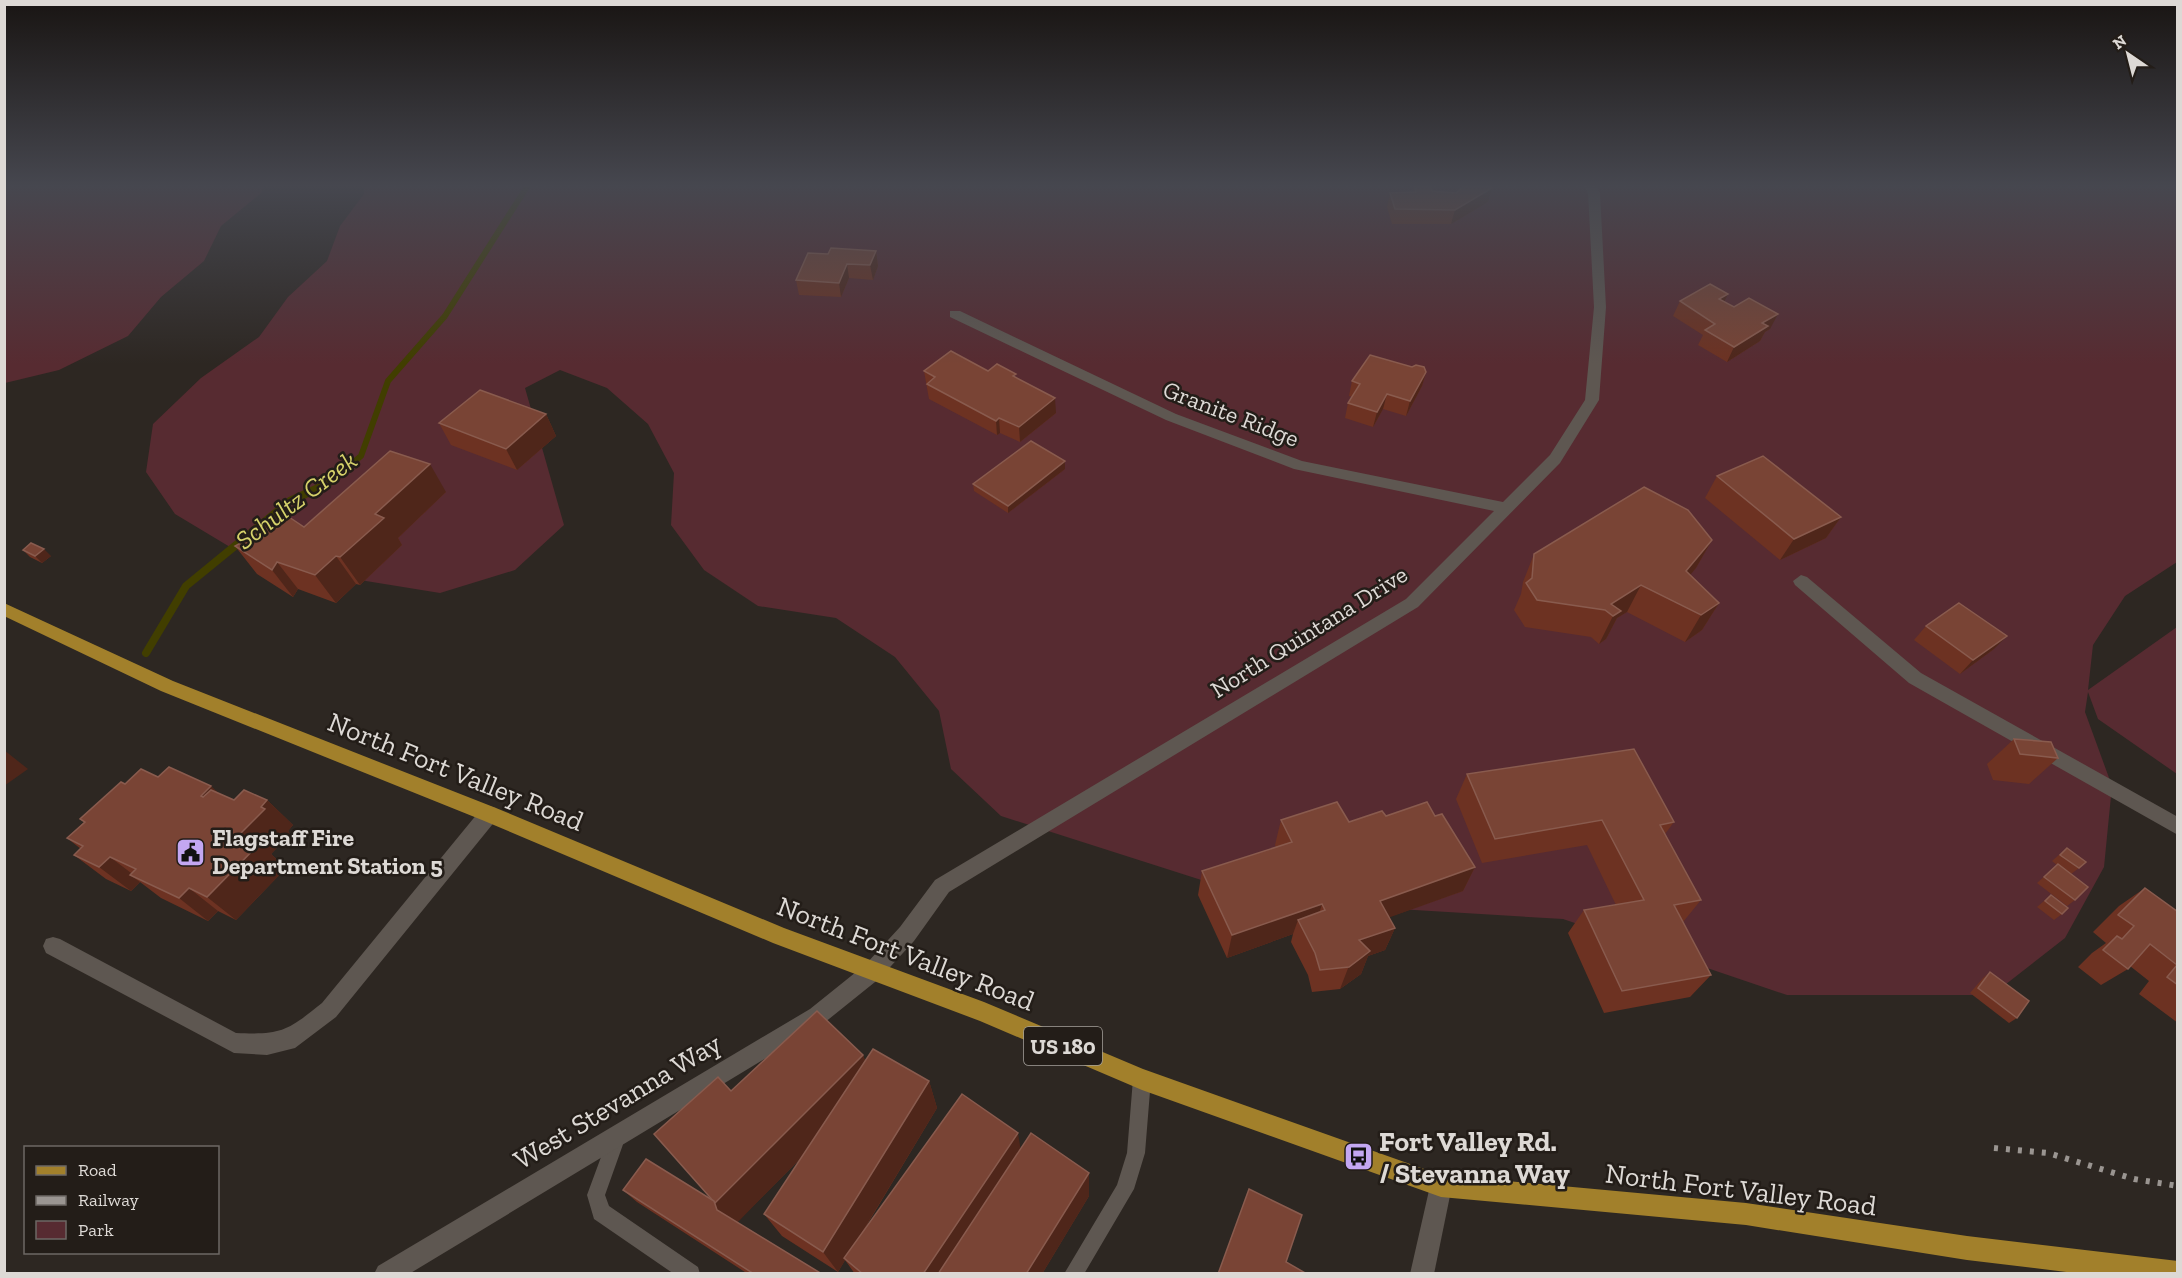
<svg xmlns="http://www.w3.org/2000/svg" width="2182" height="1278" font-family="'Zilla Slab',serif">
	<rect width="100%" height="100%" fill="#2d2722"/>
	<!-- green -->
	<g fill="#572b31">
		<polygon points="5,185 265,185 260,194 221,226 204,261 161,297 128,336 59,370 5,383"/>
		<polygon points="364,185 2177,185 2177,562 2125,596 2093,645 2088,690 2177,627 2177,774 2098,719 2088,692 2085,712 2112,786 2104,867 2065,938 1992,995 1787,995 1563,919 1267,901 1001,816 951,769 939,711 895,657 836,618 758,606 704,570 671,525 674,473 648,424 607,388 560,370 525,388 564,525 515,570 440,593 366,581 301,558 230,547 175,514 146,472 153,424 201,378 259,337 288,297 327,261 340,226 364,194"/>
	</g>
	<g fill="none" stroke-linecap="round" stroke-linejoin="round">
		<!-- stream-far1 -->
		<polyline stroke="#413e00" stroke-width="6" points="348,467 361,456 388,381 445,316 528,185"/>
		<!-- stream -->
		<polyline stroke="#413e00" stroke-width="8" points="146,653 186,586 290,501 327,484 350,465"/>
		<!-- service -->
		<g fill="#5e5751" fill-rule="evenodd">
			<polygon points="1142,1070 1148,1073 1151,1079 1145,1153 1134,1189 1084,1274 1064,1274 1117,1185 1127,1153 1133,1079 1136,1073"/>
			<polygon points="617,1127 623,1130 626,1136 605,1195 609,1206 698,1267 700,1274 674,1274 594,1219 587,1195 611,1130"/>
		</g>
		<!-- minor -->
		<g fill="#5e5751" fill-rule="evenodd">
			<polygon points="1583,185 1595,185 1600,193 1606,307 1599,400 1560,463 1418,607 949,892 914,941 880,978 824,1023 409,1274 374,1274 378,1266 810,1009 866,964 900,927 935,880 1406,599 1494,511 1294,469 1166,420 950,317 950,311 960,311 1176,414 1302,461 1503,502 1550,455 1585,400 1594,307 1588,193"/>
			<polygon points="1801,575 1807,577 1921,673 2178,817 2178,835 1909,683 1795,585 1793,581"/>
			<path d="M 489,806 L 496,808 L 498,814 L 496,820 L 336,1017 L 295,1048 L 267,1055 L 234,1053 L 46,953 L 43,946 L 46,939 L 53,937 L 60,939 L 236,1033 C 282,1035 287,1031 322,1003 L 482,808 Z"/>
			<polygon points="1441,1175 1449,1178 1452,1186 1434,1274 1410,1274 1430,1186 1433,1178"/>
		</g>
		<!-- primary -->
		<polygon fill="#a2802b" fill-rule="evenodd" points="4,603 173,681 496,808 784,928 984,1002 1143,1069 1441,1175 1746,1203 1967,1236 2178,1261 2178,1274 2083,1274 1967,1260 1746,1225 1441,1197 1142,1090 980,1021 773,943 482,820 161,691 4,616"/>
		<!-- rail -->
		<polyline stroke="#9a9591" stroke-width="6" stroke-dasharray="4 8" stroke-linecap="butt" points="1994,1148 2048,1153 2134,1179 2178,1186"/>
	</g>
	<!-- wall -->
	<g fill="#6d3222">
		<polygon points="1414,185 1432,191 1488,202 1451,224 1392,224 1387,207 1390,193 1413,192"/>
		<polygon points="876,251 878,266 873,280 849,278 841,297 799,295 796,280 828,254"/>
		<polygon points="1680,301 1724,302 1770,329 1765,332 1760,341 1727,362 1698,345 1703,335 1673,316"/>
		<polygon points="924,371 988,371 1016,378 1056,413 1020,442 1000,433 997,435 929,399"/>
		<polygon points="1426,372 1422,386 1406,416 1383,409 1373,427 1345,418 1348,403 1352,397 1349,396 1352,381"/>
		<polygon points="546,414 556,436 517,470 451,445 439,423"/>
		<polygon points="1065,469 1008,513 974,491 973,484"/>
		<polygon points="1717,476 1841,517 1826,538 1780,560 1705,498"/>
		<polygon points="446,492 398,538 402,545 360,585 356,584 336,603 298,589 293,597 257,574 235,546 304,527"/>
		<polygon points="1712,540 1696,568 1690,574 1719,603 1702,630 1685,642 1627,612 1617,618 1606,639 1599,644 1591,637 1525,627 1514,610 1521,594 1523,582 1534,554"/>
		<polygon points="23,550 51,556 42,563 30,557"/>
		<polygon points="1926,626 1994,649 1960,674 1914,640"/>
		<polygon points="2014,739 2058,758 2029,784 1993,780 1987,764"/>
		<polygon points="1467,774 1674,822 1665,834 1701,900 1683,922 1711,975 1690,997 1604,1013 1568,933 1584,910 1616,905 1587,845 1482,863 1456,799"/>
		<polygon points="158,777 220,794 234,800 267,800 293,825 288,831 290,834 271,854 286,868 236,920 218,911 208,921 161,898 140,882 131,891 106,879 74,855 81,849 67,838 84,822 80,819 125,784"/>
		<polygon points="1386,816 1435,816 1475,867 1463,891 1389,917 1395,928 1385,950 1368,956 1361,974 1340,989 1312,992 1308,975 1291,942 1293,934 1227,958 1198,895 1202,871 1276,847 1275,845 1281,820 1349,822"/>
		<polygon points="2067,848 2079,868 2071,874 2075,900 2067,906 2037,883 2057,865 2052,861"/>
		<polygon points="2145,888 2178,912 2178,1023 2139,994 2149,981 2130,966 2128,969 2101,985 2078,967 2092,953 2106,943 2093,932 2119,906"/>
		<polygon points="2051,895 2062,914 2054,920 2037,907"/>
		<polygon points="1990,972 2017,1018 2009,1023 1970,993 1983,978"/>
		<polygon points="863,1055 865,1061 929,1081 937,1108 859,1238 1020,1150 1089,1196 1042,1274 855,1274 845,1260 838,1272 782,1236 764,1214 804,1155 737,1222 822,1274 748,1274 637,1202 623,1190 713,1201 731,1091"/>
	</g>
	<!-- shaded-wall -->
	<g fill="#4f261a">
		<polygon points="1492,188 1488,202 1451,224 1455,210"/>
		<polygon points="876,251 878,266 873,280 870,265"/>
		<polygon points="847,264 849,278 841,297 839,283"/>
		<polygon points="1728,294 1721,308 1719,299"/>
		<polygon points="1778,314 1770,329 1765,332 1760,341 1727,362 1734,347 1762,323"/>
		<polygon points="1426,372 1422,386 1406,416 1410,401"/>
		<polygon points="1387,394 1383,409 1373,427 1377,412"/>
		<polygon points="1055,398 1056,413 1020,442 1019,427"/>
		<polygon points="546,414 556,436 517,470 506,449"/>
		<polygon points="999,418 1000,433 997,435 996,421"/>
		<polygon points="1065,461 1065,469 1008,513 1008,506"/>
		<polygon points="430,464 446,492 398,538 402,545 360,585 340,557 375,514"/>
		<polygon points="1841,517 1826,538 1780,560 1794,539"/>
		<polygon points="1712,540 1696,568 1671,598 1686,571"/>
		<polygon points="44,549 51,556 42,563 35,556"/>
		<polygon points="336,556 356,584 336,603 315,575"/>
		<polygon points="277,562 298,589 293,597 272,570"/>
		<polygon points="1641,585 1627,612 1617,618 1606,639 1599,644 1613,616 1611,604"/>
		<polygon points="1719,603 1702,630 1685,642 1701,615"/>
		<polygon points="2007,636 1994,649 1960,674 1973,660"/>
		<polygon points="4,750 28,769 4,786"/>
		<polygon points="211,786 238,811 201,796"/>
		<polygon points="267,800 293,825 288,831 290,834 271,854 286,868 236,920 207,897 240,834"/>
		<polygon points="110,857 139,879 130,875 140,882 131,891 99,867"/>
		<polygon points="1475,867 1463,891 1371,924 1380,901"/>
		<polygon points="189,888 218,911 208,921 179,898"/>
		<polygon points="1322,904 1315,927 1298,920 1293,934 1227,958 1232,935"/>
		<polygon points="1395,928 1385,950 1368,956 1361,974 1340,989 1359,940"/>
		<polygon points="863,1055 874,1083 735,1225 725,1214 727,1222 717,1210 714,1201"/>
		<polygon points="929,1081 937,1108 838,1272 823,1252"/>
		<polygon points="1018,1133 1022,1158 945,1274 923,1274"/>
		<polygon points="1089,1173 1089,1196 1042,1274 1026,1274"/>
	</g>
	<!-- building -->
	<g fill="#794435" stroke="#895b4e" stroke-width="1.5">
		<polygon points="1414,185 1430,185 1432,191 1456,193 1465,185 1487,185 1492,188 1455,210 1395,209 1390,193 1416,192"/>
		<polygon points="831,248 876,251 870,265 847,264 839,283 796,280 808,253 828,254"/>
		<polygon points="1710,284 1728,294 1719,299 1734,307 1749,298 1778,314 1762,323 1768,326 1734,347 1705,330 1715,324 1680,301"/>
		<polygon points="951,351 988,371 997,364 1016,374 1013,376 1055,398 1019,427 999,418 996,421 927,384 935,377 924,371"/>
		<polygon points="1370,355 1412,367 1416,365 1424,367 1426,372 1410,401 1387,394 1377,412 1348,403 1360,384 1352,381"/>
		<polygon points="480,390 546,414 506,449 439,423"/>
		<polygon points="1031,441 1065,461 1008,506 973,484"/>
		<polygon points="390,451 430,464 375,514 384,518 340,557 336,556 315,575 277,562 272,570 235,546 289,517 304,527"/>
		<polygon points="1763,456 1841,517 1794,539 1717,476"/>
		<polygon points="1644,487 1688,510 1712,540 1686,571 1719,603 1701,615 1641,585 1611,604 1621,611 1613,616 1605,610 1537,600 1526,583 1532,578 1534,554"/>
		<polygon points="31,543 44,549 35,556 23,550"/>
		<polygon points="1959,603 2007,636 1973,660 1926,626"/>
		<polygon points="2014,739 2051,742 2058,758 2020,754"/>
		<polygon points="1634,749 1674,822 1660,825 1701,900 1674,905 1711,975 1622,991 1584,910 1644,900 1602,820 1495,839 1467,774"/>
		<polygon points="169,767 211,786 201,796 203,797 211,790 234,800 244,790 267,800 261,807 265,809 240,834 260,843 207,897 189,888 179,898 130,875 136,869 110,857 99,867 74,855 83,846 67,838 85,822 80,819 121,782 125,784 141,769 158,777"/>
		<polygon points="1337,802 1349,822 1382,811 1386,816 1427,802 1435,816 1442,814 1475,867 1380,901 1395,928 1359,940 1370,951 1349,967 1320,970 1315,953 1298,920 1325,910 1322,904 1232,935 1202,871 1292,842 1281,820"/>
		<polygon points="2067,848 2086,862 2079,868 2060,855"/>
		<polygon points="2058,864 2088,887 2075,900 2044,877"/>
		<polygon points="2145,888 2178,912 2178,985 2167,977 2177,965 2150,944 2128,969 2103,950 2117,936 2122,939 2134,926 2118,915"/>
		<polygon points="2051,895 2068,908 2062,914 2045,901"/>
		<polygon points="1990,972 2029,1001 2017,1018 1978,988"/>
		<polygon points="817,1011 863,1055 715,1203 654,1134 718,1077 731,1091"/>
		<polygon points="873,1049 929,1081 823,1252 764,1214"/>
		<polygon points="962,1094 1018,1133 923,1274 863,1274 844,1258"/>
		<polygon points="1031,1133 1089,1173 1026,1274 938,1274"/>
		<polygon points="646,1159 714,1201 717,1210 822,1274 754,1274 623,1190"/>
		<polygon points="1249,1189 1302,1215 1286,1262 1307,1274 1218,1274"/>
	</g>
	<!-- sky -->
	<linearGradient id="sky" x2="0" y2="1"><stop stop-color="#191513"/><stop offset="0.51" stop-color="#46474f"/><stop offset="1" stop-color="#46474f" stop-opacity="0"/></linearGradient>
	<rect width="2182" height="364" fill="url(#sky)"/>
	<!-- icons -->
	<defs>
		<symbol id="civic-square" viewBox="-11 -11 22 22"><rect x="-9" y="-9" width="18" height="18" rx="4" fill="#c3a7f2" stroke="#231d18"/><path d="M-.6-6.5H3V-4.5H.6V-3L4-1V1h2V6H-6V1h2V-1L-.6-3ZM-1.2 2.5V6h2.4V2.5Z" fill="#111"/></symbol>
		<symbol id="bus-square" viewBox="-11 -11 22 22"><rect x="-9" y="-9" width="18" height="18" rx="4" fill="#c3a7f2" stroke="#231d18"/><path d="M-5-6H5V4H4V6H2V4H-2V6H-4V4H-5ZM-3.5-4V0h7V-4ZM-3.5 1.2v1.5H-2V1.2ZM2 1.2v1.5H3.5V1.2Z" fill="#111"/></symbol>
	</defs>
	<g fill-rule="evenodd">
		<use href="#civic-square" x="174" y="836" width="33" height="33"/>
		<use href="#bus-square" x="1342" y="1140" width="33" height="33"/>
	</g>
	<g text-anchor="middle" stroke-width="5" stroke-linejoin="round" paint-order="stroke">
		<!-- shield labels -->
		<rect fill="#231d18" stroke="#a5a19c" stroke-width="1.5" x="1024" y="1027" width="78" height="38" rx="4.5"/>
		<g font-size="22" font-weight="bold" fill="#ddd9d5">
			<text x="1063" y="1054">US 180</text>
		</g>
		<!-- street labels -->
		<g font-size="24" fill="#ddd9d5" stroke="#231d18">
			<text transform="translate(1231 414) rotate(21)" y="8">Granite Ridge</text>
			<text transform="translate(1309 632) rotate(-32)" y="8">North Quintana Drive</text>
		</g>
		<!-- poi labels -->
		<g font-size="24" font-weight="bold" fill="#ddd9d5" stroke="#231d18" text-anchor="start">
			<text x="212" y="846">Flagstaff Fire<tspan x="212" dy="28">Department Station 5</tspan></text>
		</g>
		<!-- water labels -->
		<g font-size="26" font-style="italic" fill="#d6d26a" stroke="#231d18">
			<text transform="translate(296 500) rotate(-37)" y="9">Schultz Creek</text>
		</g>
		<!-- near-street labels -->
		<g font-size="28" fill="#ddd9d5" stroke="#231d18">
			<text transform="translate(456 771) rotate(22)" y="10">North Fort Valley Road</text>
			<text transform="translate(906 953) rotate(21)" y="10">North Fort Valley Road</text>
			<text transform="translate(617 1101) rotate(-31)" y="10">West Stevanna Way</text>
			<text transform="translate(1741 1189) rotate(7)" y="10">North Fort Valley Road</text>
		</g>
		<!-- near-poi labels -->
		<g font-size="28" font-weight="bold" fill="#ddd9d5" stroke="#231d18" text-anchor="start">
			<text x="1379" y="1151">Fort Valley Rd.<tspan x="1379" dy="32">/ Stevanna Way</tspan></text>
		</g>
	</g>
	<!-- border -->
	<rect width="2182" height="1278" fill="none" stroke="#ddd9d5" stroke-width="12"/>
	<!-- legend -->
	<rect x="24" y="1146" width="195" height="108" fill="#231d18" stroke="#6d6864" stroke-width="1.5"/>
	<rect x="36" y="1166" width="30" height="9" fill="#a2802b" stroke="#6d6864" stroke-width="1.5"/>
	<text x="78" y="1176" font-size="18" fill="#ddd9d5">Road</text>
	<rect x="36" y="1196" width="30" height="9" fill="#9a9591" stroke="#6d6864" stroke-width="1.5"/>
	<text x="78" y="1206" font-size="18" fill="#ddd9d5">Railway</text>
	<rect x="36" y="1221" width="30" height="18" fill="#572b31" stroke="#6d6864" stroke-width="1.5"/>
	<text x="78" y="1236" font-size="18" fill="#ddd9d5">Park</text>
	<!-- north arrow -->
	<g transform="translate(2128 54) rotate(325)" stroke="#231d18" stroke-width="4.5" paint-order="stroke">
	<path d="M0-4.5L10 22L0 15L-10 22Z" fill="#ddd9d5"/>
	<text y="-9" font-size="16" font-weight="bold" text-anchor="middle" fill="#ddd9d5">N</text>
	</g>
</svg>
